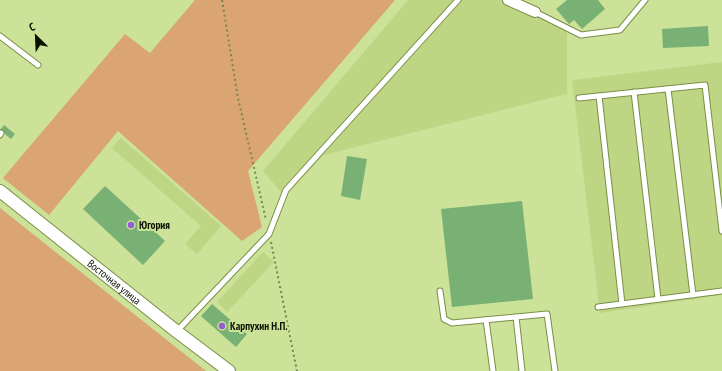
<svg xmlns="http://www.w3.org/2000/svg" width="722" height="371" font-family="'PT Sans Narrow',sans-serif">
	<rect width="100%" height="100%" fill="#cbe298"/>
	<!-- built -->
	<g fill="#bed684">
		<polygon points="408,0 502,0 543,19 567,31 567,94 324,155 285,197 263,171"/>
		<polygon points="722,62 722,295 600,313 572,80"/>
		<polygon points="121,138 221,226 197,254 185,244 201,226 112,148"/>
		<polygon points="263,252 274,262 227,312 217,302"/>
	</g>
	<!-- green -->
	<g fill="#daa473">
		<polygon points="195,0 395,0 248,171 262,227 242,241 118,131 49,215 3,178 125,34 150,53"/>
		<polygon points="0,208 206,371 0,371"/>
	</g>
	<!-- building -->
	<g fill="#78b173">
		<polygon points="567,0 598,0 605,9 582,29 574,20 569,24 556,9"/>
		<polygon points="708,26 709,46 663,48 662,29"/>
		<polygon points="4,125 15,134 11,139 0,130"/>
		<polygon points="347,156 367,159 360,200 341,196"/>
		<polygon points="105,186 165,241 143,265 83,209"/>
		<polygon points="522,201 533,299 452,307 441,209"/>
		<polygon points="212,304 247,334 236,347 201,316"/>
	</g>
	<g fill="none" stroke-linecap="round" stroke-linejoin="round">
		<defs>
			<g id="service">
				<polyline points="535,12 581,35 620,30 645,0"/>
				<polyline points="0,36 38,65"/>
				<polyline points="668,89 693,295"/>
				<polyline points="634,92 658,299"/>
				<polyline points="599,96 622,304"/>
				<polyline points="579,98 705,85 722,231"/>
				<polyline points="0,135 1,133"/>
				<polyline points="440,291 444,319 452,323 547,314 555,371"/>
				<polyline points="598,307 722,291"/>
				<polyline points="516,317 522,371"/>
				<polyline points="486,320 493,371"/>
				<polyline points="177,331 269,234 286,190 458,0"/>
			</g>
			<polyline id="minor" points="508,0 535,12"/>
			<g id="tertiary">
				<path id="s1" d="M 0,191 L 176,331 L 229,371"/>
			</g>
		</defs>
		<!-- service casing -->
		<use href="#service" stroke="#7b8f49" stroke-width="7"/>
		<!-- minor casing -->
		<use href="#minor" stroke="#7b8f49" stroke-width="12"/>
		<!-- tertiary casing -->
		<use href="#tertiary" stroke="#7b8f49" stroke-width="14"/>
		<!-- path -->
		<g stroke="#778655" stroke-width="2" stroke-dasharray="2 3" stroke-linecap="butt">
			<polyline points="222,0 238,98 266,220"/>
			<polyline points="271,242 297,371"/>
		</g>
		<!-- service -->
		<use href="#service" stroke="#fff" stroke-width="5"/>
		<!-- minor -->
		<use href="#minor" stroke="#fff" stroke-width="10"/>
		<!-- tertiary -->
		<use href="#tertiary" stroke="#fff" stroke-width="12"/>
	</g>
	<!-- markers -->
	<g fill="#955ed7" stroke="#cbe298" stroke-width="1.5">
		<circle cx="131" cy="225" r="4"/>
		<circle cx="222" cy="326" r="4"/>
	</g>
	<g text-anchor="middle" stroke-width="4" stroke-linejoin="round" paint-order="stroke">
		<!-- poi labels -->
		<g font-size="11" font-weight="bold" fill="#0b1100" stroke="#cbe298" text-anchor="start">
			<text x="139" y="229">Югория</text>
			<text x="230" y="330">Карпухин Н.П.</text>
		</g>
		<!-- street labels -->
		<g font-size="11" fill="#0b1100" stroke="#cbe298">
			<text dy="4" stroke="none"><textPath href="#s1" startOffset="146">Восточная улица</textPath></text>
		</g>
	</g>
	<!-- north arrow -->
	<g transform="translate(36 36) rotate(336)" stroke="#cbe298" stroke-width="3" paint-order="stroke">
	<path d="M0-3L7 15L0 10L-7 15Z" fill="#0b1100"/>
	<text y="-6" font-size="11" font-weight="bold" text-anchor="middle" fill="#0b1100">С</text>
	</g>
</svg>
